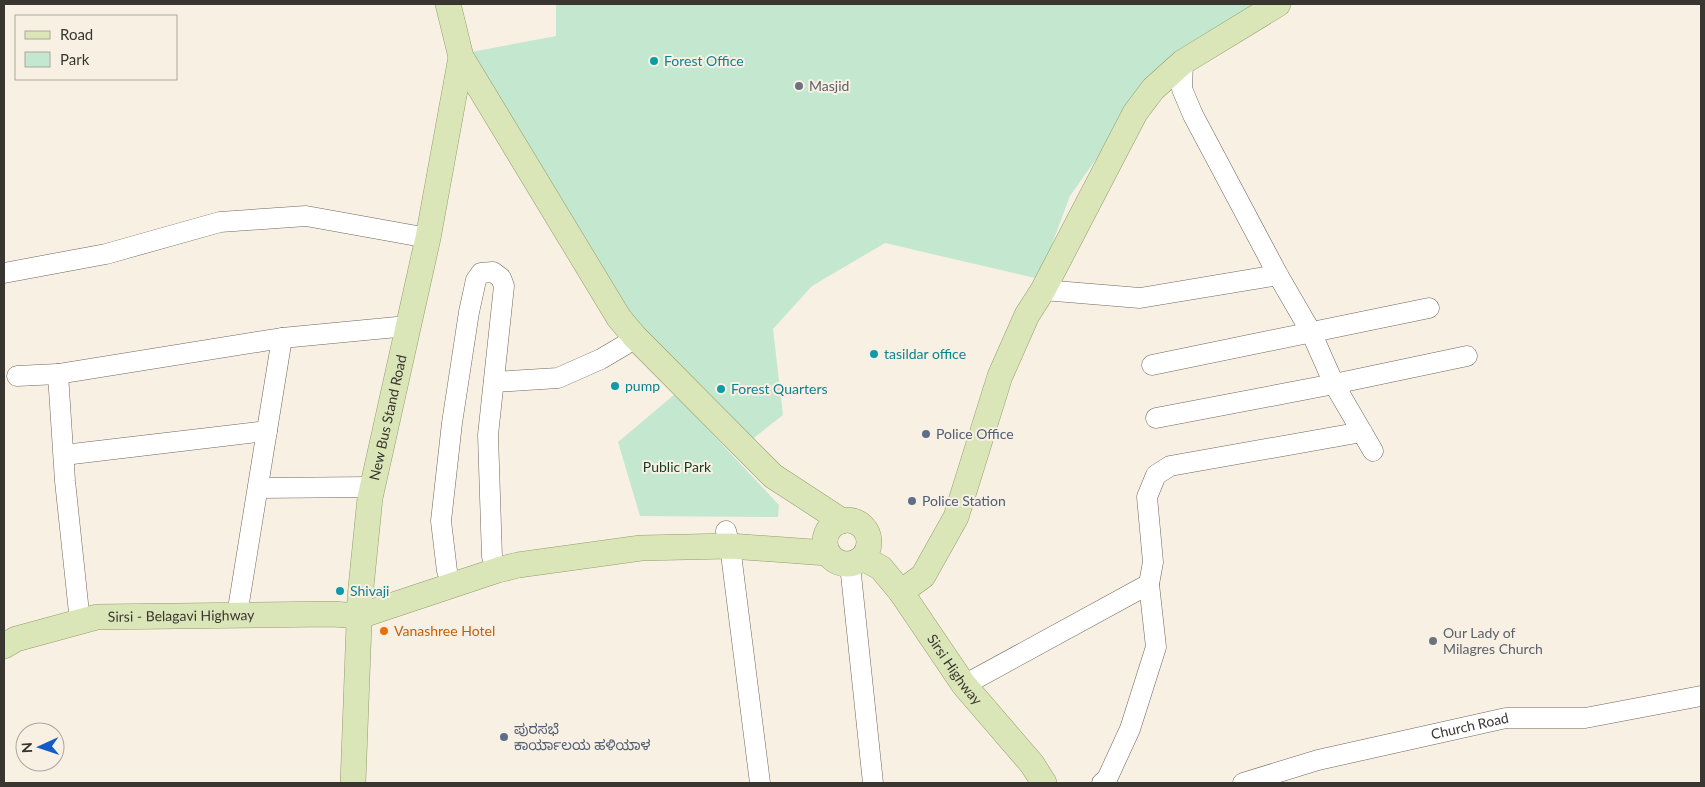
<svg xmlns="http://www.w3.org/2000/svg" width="1705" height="787" font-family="Lato,'Noto Sans Kannada',sans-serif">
	<rect width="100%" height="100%" fill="#f9f0e4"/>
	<!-- green -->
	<g fill="#c3e8cf">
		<polygon points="556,4 1261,4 1141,95 1070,196 1039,279 885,243 812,286 773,329 783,415 750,441 630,317 471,52 556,36"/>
		<polygon points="675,394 779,505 778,517 640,516 618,442"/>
	</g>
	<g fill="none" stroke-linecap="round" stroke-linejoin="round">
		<defs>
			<g id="minor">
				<polyline points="1183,62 1182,89 1193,115 1278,275 1311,332 1334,384 1373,451"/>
				<polyline points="4,273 106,254 220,222 306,216 428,238"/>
				<polyline points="1043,290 1140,298 1278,275"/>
				<polyline points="1152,365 1429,308"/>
				<polyline points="58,374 65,481 80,622"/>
				<polyline points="17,376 58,374 282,338 397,327 409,328"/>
				<polyline points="494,382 558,378 601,359 623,346 635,337"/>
				<polyline points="1156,418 1334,384 1467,356"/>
				<polyline points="64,455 267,431"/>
				<polyline points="258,488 372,487"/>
				<polyline points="726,531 730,546 760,783"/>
				<polyline points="850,565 873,783"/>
				<polyline points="447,571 441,521 452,423 469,312 476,280 481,273 493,272 501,278 504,286 488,435 492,557"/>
				<polyline points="237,615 282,338"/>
				<polyline points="964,685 1149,584 1153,562 1147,497 1156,475 1170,466 1362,432"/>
				<polyline points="1102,783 1107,779 1130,729 1156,647 1149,584"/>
				<path id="s1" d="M 1243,783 L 1318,760 L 1506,718 L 1585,718 L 1701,696"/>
			</g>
			<g id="major">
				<polyline points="448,4 461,57 619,318 635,337 773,476 842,521"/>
				<circle cx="847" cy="542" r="22"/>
				<path id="s2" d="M 863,558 L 881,568 L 901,592 L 964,685 L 1032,764 L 1044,783"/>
				<polyline points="901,592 923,576 956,517 1000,376 1027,315 1043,290 1135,113 1153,89 1183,62 1278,4"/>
				<path id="s3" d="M 4,646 L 16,639 L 97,617 L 332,614 L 360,616 L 498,570 L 518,565 L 641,548 L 730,546 L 827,553"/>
				<path id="s4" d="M 353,783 L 360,597 L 370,498 L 428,238 L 461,57"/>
			</g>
		</defs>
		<!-- minor casing -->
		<use href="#minor" stroke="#6e665c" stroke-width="21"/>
		<!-- major casing -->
		<use href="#major" stroke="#919d6a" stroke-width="26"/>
		<!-- minor -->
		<use href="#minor" stroke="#fff" stroke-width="20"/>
		<!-- major -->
		<use href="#major" stroke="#dae6b8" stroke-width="25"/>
	</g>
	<!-- markers -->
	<g fill="#0f9aa8" stroke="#f9f0e4" stroke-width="2">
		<circle cx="654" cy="61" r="5"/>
		<circle cx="874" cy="354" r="5"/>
		<circle cx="615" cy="386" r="5"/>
		<circle cx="721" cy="389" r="5"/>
		<circle cx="340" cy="591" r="5"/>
	</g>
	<g fill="#6b7280" stroke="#f9f0e4" stroke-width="2">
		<circle cx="799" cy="86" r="5"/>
		<circle cx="1433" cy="641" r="5"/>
	</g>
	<g fill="#5c6f8a" stroke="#f9f0e4" stroke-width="2">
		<circle cx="926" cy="434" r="5"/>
		<circle cx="912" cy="501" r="5"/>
		<circle cx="504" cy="737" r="5"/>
	</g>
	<circle fill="#e8710a" stroke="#f9f0e4" stroke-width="2" cx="384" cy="631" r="5"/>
	<g text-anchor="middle" stroke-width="4" stroke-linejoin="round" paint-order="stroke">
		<!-- culture labels -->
		<g font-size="14" fill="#0d838f" stroke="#f9f0e4" text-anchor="start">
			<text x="664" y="66">Forest Office</text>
			<text x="884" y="359">tasildar office</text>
			<text x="625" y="391">pump</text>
			<text x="731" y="394">Forest Quarters</text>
			<text x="350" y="596">Shivaji</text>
		</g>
		<!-- worship labels -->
		<g font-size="14" fill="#5b616d" stroke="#f9f0e4" text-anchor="start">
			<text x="809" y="91">Masjid</text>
			<text x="1443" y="638">Our Lady of<tspan x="1443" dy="16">Milagres Church</tspan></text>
		</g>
		<!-- street labels -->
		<g font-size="14" fill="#393631" stroke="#f9f0e4">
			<text dy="5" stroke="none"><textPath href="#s4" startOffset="368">New Bus Stand Road</textPath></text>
			<text dy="5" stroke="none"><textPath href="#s3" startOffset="182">Sirsi - Belagavi Highway</textPath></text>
			<text dy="5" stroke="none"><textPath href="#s2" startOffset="146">Sirsi Highway</textPath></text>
			<text dy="5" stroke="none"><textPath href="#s1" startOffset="234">Church Road</textPath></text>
		</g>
		<!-- service labels -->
		<g font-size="14" fill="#4e5e75" stroke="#f9f0e4" text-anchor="start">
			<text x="936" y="439">Police Office</text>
			<text x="922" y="506">Police Station</text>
			<text x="514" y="734">ಪುರಸಭೆ<tspan x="514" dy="16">ಕಾರ್ಯಾಲಯ ಹಳಿಯಾಳ</tspan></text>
		</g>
		<!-- park labels -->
		<g font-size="14" fill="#113f26" stroke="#f9f0e4">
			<text x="677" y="472">Public Park</text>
		</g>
		<!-- food labels -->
		<g font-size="14" fill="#c56008" stroke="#f9f0e4" text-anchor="start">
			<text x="394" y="636">Vanashree Hotel</text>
		</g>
	</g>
	<!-- border -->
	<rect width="1705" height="787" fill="none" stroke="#393631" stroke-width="10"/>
	<!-- legend -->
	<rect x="15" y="15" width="162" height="65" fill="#f9f0e4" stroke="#aca69c"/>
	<rect x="25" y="31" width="25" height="8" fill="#dae6b8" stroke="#aca69c"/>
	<text x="60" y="40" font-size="15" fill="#393631">Road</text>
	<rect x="25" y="52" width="25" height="15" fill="#c3e8cf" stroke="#aca69c"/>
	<text x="60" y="65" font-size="15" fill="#393631">Park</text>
	<!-- north arrow -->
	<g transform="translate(40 747) rotate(267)"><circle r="24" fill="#f9f0e4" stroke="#aca69c"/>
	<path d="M0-4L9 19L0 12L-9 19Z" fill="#135cc7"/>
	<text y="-8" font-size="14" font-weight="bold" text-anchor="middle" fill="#393631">N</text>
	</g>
</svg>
